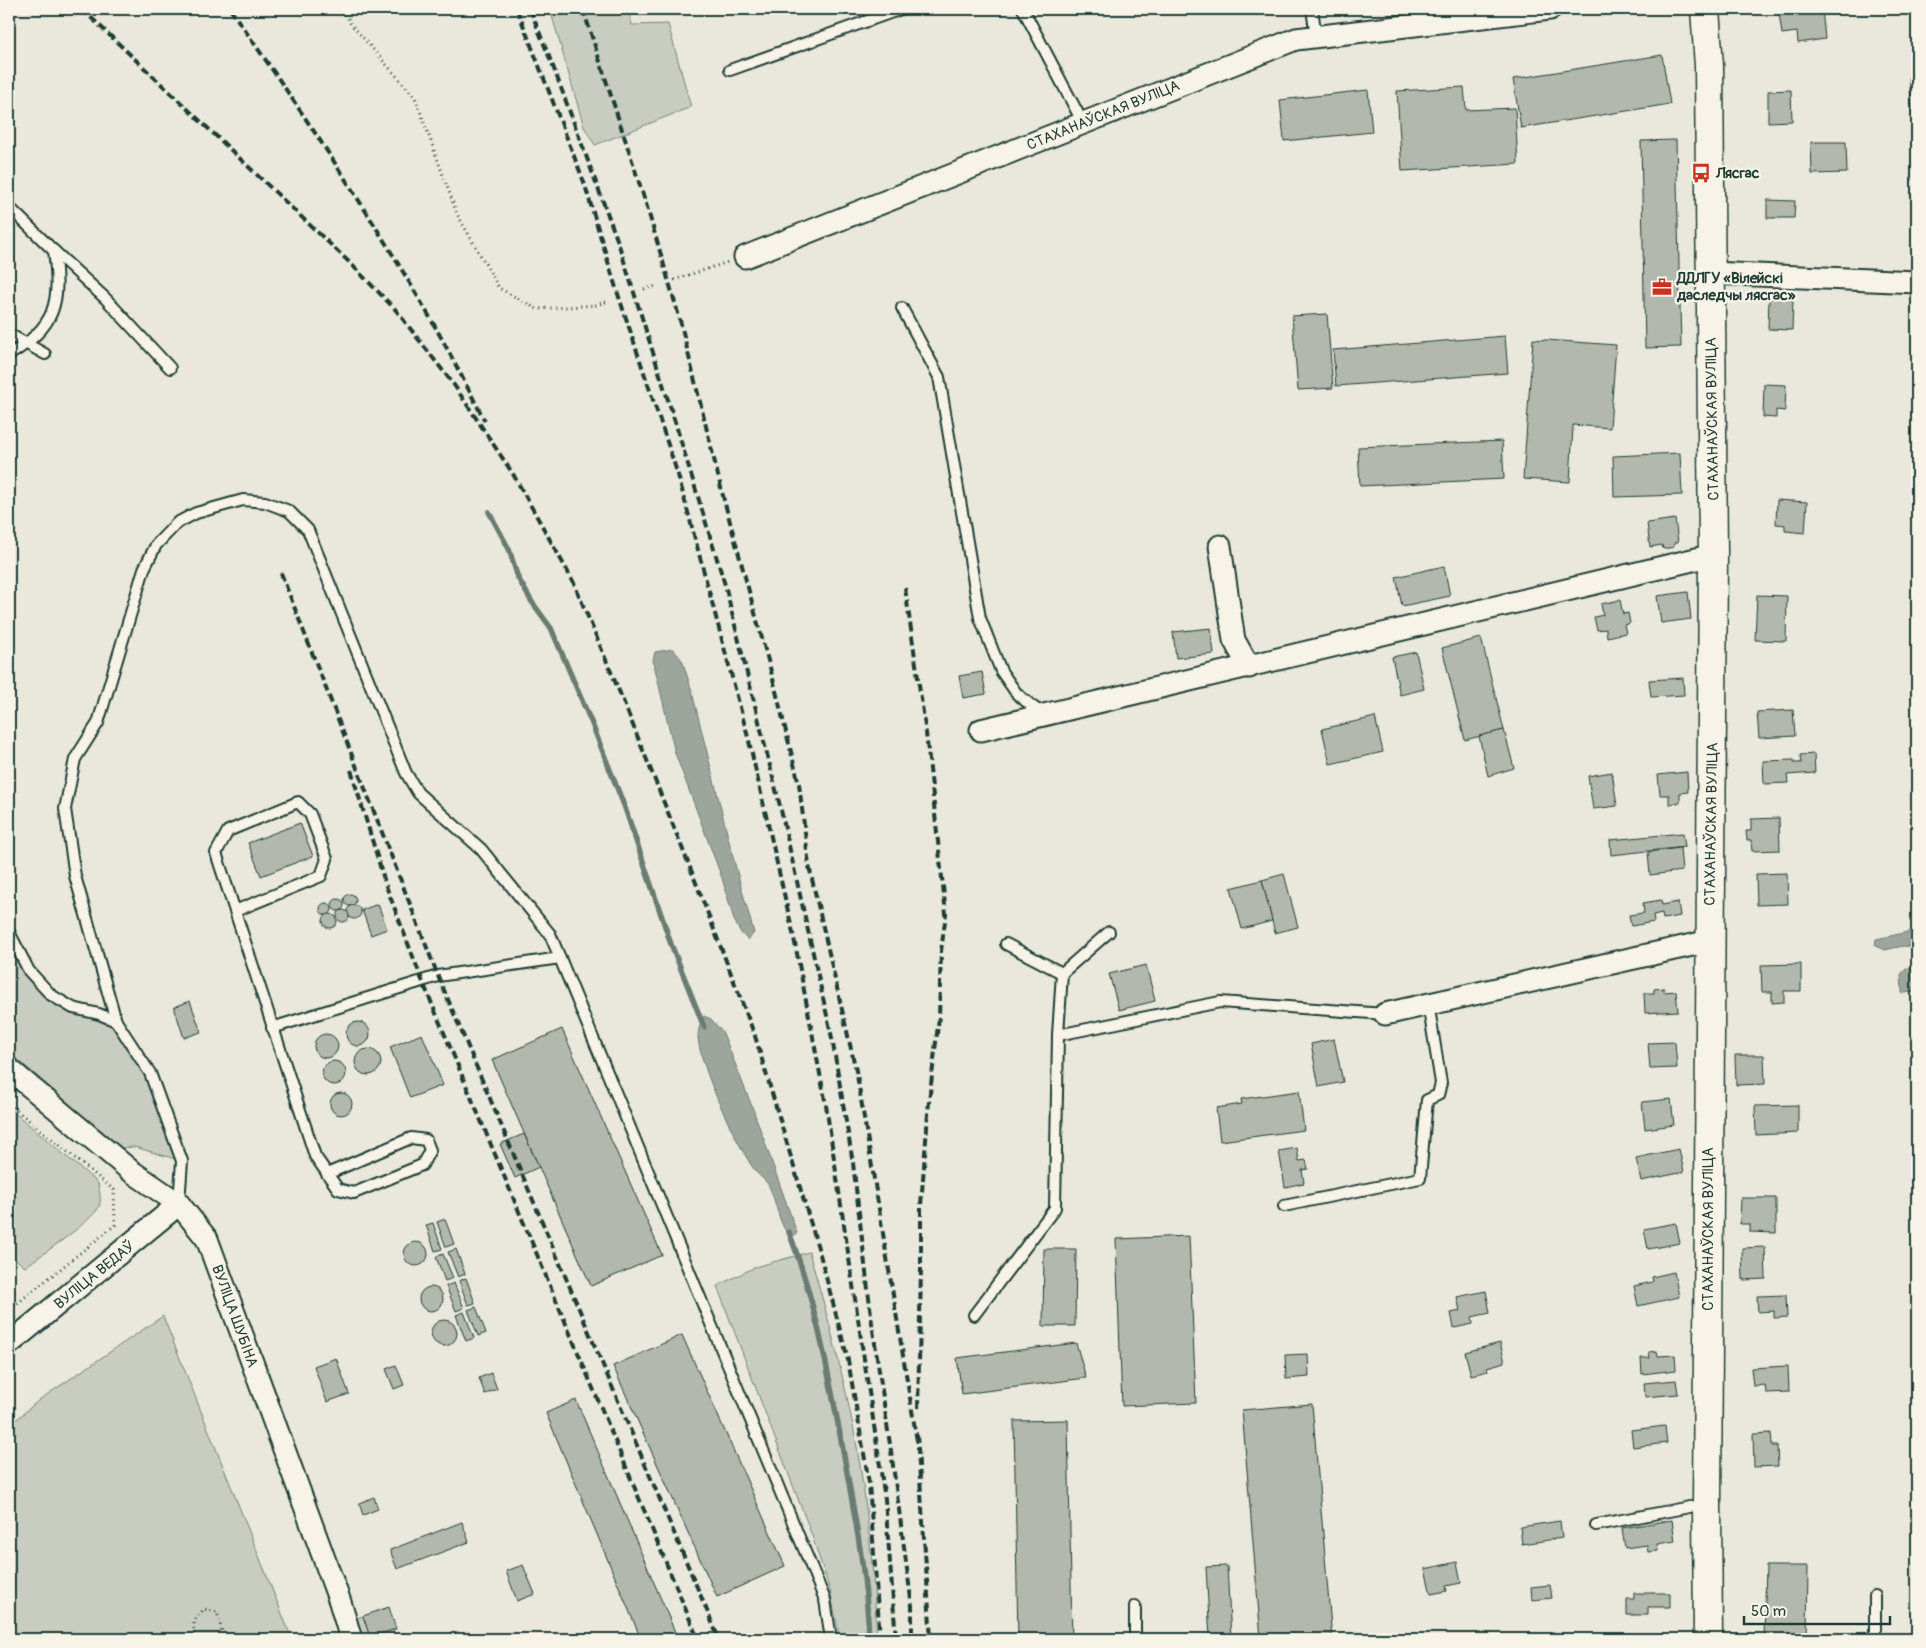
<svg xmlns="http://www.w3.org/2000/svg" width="1926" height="1648" font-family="Pangolin,sans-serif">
	<rect width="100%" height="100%" fill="#eae8dd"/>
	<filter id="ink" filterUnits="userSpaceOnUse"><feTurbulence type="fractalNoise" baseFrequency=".02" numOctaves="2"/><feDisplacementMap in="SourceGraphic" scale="10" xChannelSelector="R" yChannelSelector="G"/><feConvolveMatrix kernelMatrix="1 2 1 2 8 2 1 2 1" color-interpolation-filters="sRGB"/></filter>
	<g filter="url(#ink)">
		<!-- green -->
		<g fill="#c8ccc1" stroke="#74847a">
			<polygon points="550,9 628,9 632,25 668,24 691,107 595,145 584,127"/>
			<polygon points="9,932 29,971 51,995 116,1021 150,1073 182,1161 135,1147 120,1148 9,1052"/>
			<path d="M 9,1108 L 98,1183 C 99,1191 102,1200 99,1207 C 91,1222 41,1255 25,1267 L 9,1254 Z"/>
			<path d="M 809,1252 C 828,1316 845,1381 857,1447 C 868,1510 874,1575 877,1639 L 840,1639 L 830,1590 L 811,1533 L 717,1286 L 755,1267 Z"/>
			<polygon points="163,1316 292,1639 9,1639 9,1426 39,1400"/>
			<polygon points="363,1616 370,1637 393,1630 396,1639 360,1639 354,1619"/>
		</g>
		<!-- water -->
		<g fill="#9ca69c" stroke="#6a7c72">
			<polygon points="673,649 682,660 691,688 734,861 754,933 748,940 741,933 734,920 722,878 675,753 653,660 655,652"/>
			<polygon points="1917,930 1917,947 1903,946 1885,950 1875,946 1876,939"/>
			<polygon points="1917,965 1917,992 1902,993 1901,974 1906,969"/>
			<path d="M 704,1016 L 711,1019 L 723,1033 L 753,1109 L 797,1233 L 791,1238 C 778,1224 777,1203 769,1186 C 766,1180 760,1177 756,1172 C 737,1146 701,1070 698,1038 C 698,1031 700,1023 704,1016 Z"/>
		</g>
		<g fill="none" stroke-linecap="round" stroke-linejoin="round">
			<!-- stream -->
			<g stroke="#6a7c72" stroke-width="5.5">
				<polyline points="489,512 509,549 518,578 532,602 551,628 592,724 625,808 671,944 704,1027"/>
				<path d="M 789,1232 C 816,1302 829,1377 843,1450 C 854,1513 867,1576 869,1639"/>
			</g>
		</g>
		<!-- building -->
		<g fill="#b2b8ae" stroke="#1f3d34">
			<polygon points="1087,9 1103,9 1089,14"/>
			<polygon points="1807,9 1822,9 1825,39 1798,43 1797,32 1782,34 1779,13"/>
			<polygon points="1662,55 1670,104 1521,128 1513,79"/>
			<polygon points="1917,75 1917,112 1912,112 1909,76"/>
			<polygon points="1464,87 1466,110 1515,108 1518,164 1402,171 1397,91"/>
			<polygon points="1368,90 1372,132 1284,141 1280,100"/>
			<polygon points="1791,90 1792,121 1768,122 1768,91"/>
			<polygon points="1676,140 1681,347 1645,348 1641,141"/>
			<polygon points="1811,142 1846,142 1847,173 1812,174"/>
			<polygon points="1767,200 1795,201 1794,218 1767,218"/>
			<polygon points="1769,298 1793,300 1792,330 1768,329"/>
			<polygon points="1327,314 1333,388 1298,390 1292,316"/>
			<polygon points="1505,336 1508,373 1336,386 1333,350"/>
			<polygon points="1533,339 1616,345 1610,428 1573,425 1570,482 1523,479"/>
			<polygon points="1764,384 1786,385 1785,411 1776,410 1776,418 1763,417"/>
			<polygon points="1502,441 1504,479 1360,486 1358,447"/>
			<polygon points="1680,453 1682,495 1614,497 1613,456"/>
			<polygon points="1777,500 1807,502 1805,533 1785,531 1785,525 1776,524"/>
			<polygon points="1675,519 1678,542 1674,543 1674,547 1663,549 1662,545 1650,547 1647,523"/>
			<polygon points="1444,566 1450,596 1402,606 1396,577"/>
			<polygon points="1688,592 1691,619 1661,623 1657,596"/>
			<polygon points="1757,595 1787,596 1786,641 1755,640"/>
			<polygon points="1620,600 1623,614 1628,613 1630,623 1624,625 1626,633 1607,637 1606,629 1597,630 1594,617 1603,615 1601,604"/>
			<polygon points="1211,628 1214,654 1176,658 1173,632"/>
			<polygon points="1481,638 1504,730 1465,740 1442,648"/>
			<polygon points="1416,652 1424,689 1400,695 1392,657"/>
			<polygon points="982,672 986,694 963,698 959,676"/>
			<polygon points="1683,678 1684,695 1651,697 1649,680"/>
			<polygon points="1793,710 1795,736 1759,738 1757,712"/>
			<polygon points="1375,717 1383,752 1330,764 1322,729"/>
			<polygon points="1504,730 1514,768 1488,776 1479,736"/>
			<polygon points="1814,754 1815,773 1787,775 1788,783 1764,784 1763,761 1794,760 1794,763 1801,763 1800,755"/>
			<polygon points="1612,772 1617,806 1593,809 1588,776"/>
			<polygon points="1687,772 1688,792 1680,793 1680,803 1669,804 1669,795 1660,795 1658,775"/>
			<polygon points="1779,818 1780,850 1752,851 1751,840 1747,840 1746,831 1751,831 1751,819"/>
			<polygon points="300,823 313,856 261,876 248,843"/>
			<polygon points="1683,833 1685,847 1611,855 1610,840"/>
			<polygon points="1680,848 1682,871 1650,875 1648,852"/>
			<polygon points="1787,873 1788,904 1757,905 1756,874"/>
			<polygon points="1284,874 1298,927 1275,933 1262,880"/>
			<polygon points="1262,880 1272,921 1242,929 1231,888"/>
			<circle cx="350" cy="900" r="6"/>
			<circle cx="338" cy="905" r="6"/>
			<polygon points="1661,900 1662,905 1678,902 1680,916 1663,919 1662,913 1653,915 1654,922 1631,926 1629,915 1644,913 1643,903"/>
			<circle cx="326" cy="909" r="6"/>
			<polygon points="378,904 387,929 371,935 362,910"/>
			<circle cx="354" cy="912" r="7"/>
			<circle cx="343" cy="916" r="6"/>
			<circle cx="330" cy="921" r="7"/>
			<polygon points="1801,964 1801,991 1784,991 1784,1002 1772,1003 1772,992 1762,992 1761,965"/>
			<polygon points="1146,965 1155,1001 1119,1010 1109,974"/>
			<polygon points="1664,988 1664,992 1676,991 1678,1011 1645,1013 1644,993 1654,993 1654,989"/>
			<polygon points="190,1001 201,1032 184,1038 174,1007"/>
			<circle cx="358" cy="1034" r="12"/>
			<polygon points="562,1029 662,1255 591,1286 492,1060"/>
			<polygon points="422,1034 443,1085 410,1098 390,1047"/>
			<circle cx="326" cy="1046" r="12"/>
			<polygon points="1334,1039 1343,1082 1319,1087 1311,1044"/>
			<polygon points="1675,1042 1677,1068 1650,1069 1648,1043"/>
			<circle cx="368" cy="1062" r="13"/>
			<polygon points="1735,1055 1764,1055 1765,1084 1736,1085"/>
			<circle cx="334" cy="1073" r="12"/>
			<polygon points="1299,1091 1304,1130 1220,1141 1216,1108 1242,1104 1241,1099"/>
			<circle cx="341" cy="1104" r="11"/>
			<polygon points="1671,1099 1674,1125 1645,1129 1642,1102"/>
			<polygon points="1798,1105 1798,1133 1756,1135 1755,1106"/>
			<polygon points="524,1134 539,1167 515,1178 500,1144"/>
			<polygon points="1297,1148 1299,1161 1306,1160 1308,1169 1302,1170 1304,1183 1285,1187 1279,1151"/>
			<polygon points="1679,1149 1684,1172 1641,1181 1636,1158"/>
			<polygon points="1741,1198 1776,1198 1776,1233 1750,1232 1750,1224 1740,1224"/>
			<polygon points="445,1219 454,1244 446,1247 437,1222"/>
			<polygon points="433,1223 442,1249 435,1251 426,1225"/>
			<polygon points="1676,1223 1680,1243 1648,1249 1644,1229"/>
			<polygon points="1189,1236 1196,1403 1122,1406 1116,1239"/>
			<circle cx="416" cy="1254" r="12"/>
			<polygon points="1765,1247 1766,1279 1743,1280 1742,1248"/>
			<polygon points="456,1249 465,1274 458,1277 448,1252"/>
			<polygon points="1044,1249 1076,1249 1075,1326 1043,1326"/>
			<polygon points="443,1254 453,1278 445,1281 436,1257"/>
			<rect x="1915" y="1262" width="2" height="377"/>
			<polygon points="1674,1272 1679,1297 1638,1306 1634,1286 1653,1282 1652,1277"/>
			<polygon points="466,1278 475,1303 468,1305 459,1281"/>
			<polygon points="454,1283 464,1308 456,1311 446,1286"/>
			<circle cx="431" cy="1299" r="12"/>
			<polygon points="1486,1291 1490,1313 1472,1317 1473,1324 1454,1328 1451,1313 1460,1311 1457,1297"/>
			<polygon points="1786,1295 1787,1317 1774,1318 1774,1311 1758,1312 1757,1296"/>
			<polygon points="476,1307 486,1333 478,1336 468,1310"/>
			<polygon points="464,1312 474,1338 466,1341 456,1315"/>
			<circle cx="444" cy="1333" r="13"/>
			<polygon points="682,1335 785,1566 717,1597 613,1366"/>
			<polygon points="1076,1343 1086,1378 962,1394 957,1358"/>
			<polygon points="1500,1343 1505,1362 1487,1367 1488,1371 1471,1375 1465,1352"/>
			<polygon points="1657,1351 1658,1356 1675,1355 1676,1370 1642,1374 1641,1358 1650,1358 1649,1352"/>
			<polygon points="1308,1354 1309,1377 1286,1379 1285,1355"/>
			<polygon points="336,1358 349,1394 327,1402 314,1366"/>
			<polygon points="396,1365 404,1385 394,1389 386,1369"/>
			<polygon points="1788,1366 1789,1392 1766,1393 1765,1385 1753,1386 1751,1368"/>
			<polygon points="491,1373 497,1389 485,1394 479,1378"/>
			<polygon points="1676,1380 1678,1394 1645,1397 1644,1383"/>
			<polygon points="576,1400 678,1639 641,1639 546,1413"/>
			<polygon points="1312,1404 1332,1639 1261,1639 1242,1410"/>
			<polygon points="1068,1420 1072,1639 1018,1639 1014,1421"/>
			<polygon points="1665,1426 1667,1443 1633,1447 1631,1430"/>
			<polygon points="1771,1433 1772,1446 1777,1446 1778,1466 1754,1467 1753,1434"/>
			<polygon points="374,1497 378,1509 363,1515 359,1503"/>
			<polygon points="1672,1520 1675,1541 1657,1544 1658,1551 1648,1552 1647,1545 1625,1548 1622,1528"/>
			<polygon points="1560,1521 1562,1538 1522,1544 1520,1527"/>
			<polygon points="462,1522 469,1542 397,1569 390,1550"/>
			<polygon points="1457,1562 1461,1583 1446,1586 1447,1591 1431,1594 1425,1569"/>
			<polygon points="523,1565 535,1594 517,1601 506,1571"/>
			<polygon points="1227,1566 1231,1639 1210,1639 1206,1567"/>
			<polygon points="1766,1566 1808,1566 1807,1639 1764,1639"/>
			<polygon points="1550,1585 1552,1598 1532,1600 1531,1587"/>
			<polygon points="1634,1593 1670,1593 1670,1607 1648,1607 1648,1615 1627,1615 1627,1599 1634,1599"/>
			<polygon points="389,1607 396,1629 370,1637 363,1616"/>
		</g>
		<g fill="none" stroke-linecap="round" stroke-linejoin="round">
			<defs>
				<g id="lane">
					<polyline points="1023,9 1083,123"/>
					<polyline points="1312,9 1316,36"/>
					<polyline points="730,70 901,9"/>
					<path d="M 9,207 L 54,251 C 61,303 56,327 9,355"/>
					<polyline points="54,251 105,298 170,368"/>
					<polyline points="902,308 939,377 980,618 1001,671 1017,694 1042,714"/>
					<polyline points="9,334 45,354"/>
					<path d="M 235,911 L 321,876 L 327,859 L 310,814 L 298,802 L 228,831 L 216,853 C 248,954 281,1055 315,1156 L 338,1189 L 354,1193 L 422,1165 L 430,1150 L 426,1140 L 411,1138 L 327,1174"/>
					<polyline points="9,932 29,971 51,995 73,1008 99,1014 116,1021"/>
					<polyline points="1006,944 1062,973"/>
					<polyline points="272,1028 438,976 560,958"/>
					<polyline points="1058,1035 1220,1002 1385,1014"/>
					<polyline points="179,1203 182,1161 150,1073 116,1021 75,876 65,809 75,759 98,723 144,569 156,545 177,523 196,513 243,500 265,502 289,511 308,530 406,773 418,793 481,849 550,934 825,1600 831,1639"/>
					<polyline points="1284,1206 1420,1178 1427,1100 1438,1095 1441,1083 1428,1003"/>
					<polyline points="974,1315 1055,1208 1058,1035 1062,973 1109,932"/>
					<polyline points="1596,1525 1705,1504"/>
					<polyline points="1135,1606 1135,1639"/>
					<polyline points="1875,1639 1875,1596"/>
				</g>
				<g id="street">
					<polyline points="745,257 1296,39 1550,9"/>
					<polyline points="1710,273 1917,282"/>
					<polyline points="1220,546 1234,640 1249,667"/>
					<polyline points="981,730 1713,555"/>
					<polyline points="1385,1014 1710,941"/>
					<polyline points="9,1069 131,1171 179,1204 207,1239 340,1602 351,1639"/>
					<polyline points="9,1344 179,1204"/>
				</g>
				<polyline id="secondary" points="1705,9 1709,66 1713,555 1707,1504 1708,1639"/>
			</defs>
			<!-- lane casing -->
			<use href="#lane" stroke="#1f3d34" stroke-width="14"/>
			<!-- street casing -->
			<use href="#street" stroke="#1f3d34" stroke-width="25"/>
			<!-- secondary casing -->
			<use href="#secondary" stroke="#1f3d34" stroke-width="31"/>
			<!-- path -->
			<g stroke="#1f3d34" stroke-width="3" stroke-dasharray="1 4" stroke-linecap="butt">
				<polyline points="344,9 350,23 415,97 457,214 499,288 537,309 596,305 606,302"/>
				<polyline points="674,280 728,262"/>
				<polyline points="644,289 656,286"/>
				<polyline points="9,1104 114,1190 115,1225 9,1310"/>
				<polyline points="194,1639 194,1621 204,1609 217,1612 224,1639"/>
			</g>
			<!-- lane -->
			<use href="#lane" stroke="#f7f3e8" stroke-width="10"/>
			<!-- street -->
			<use href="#street" stroke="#f7f3e8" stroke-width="21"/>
			<!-- secondary -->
			<use href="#secondary" stroke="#f7f3e8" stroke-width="28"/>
			<!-- rail -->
			<g stroke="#1f3d34" stroke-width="4" stroke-dasharray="8 4" stroke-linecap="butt">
				<polyline points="82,9 349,262 395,309 454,385 513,474 573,581 622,698 693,875 755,1036 821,1258 848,1360 869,1483 880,1639"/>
				<path d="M 230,9 C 300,108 367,209 428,314 C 448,349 466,385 485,421"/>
				<polyline points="517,9 584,182 616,288 678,475 749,741 793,933 826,1105 885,1499 896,1639"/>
				<polyline points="530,9 554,69 618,242 675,422 725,585 781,810 832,1038 853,1163 872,1323 892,1458 912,1606 912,1639"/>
				<polyline points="583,9 647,207 680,320 724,500 772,675 799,784 809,866 857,1075 917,1441"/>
				<polyline points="281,573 438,976 719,1639"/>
				<polyline points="905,588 926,733 946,914 941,951 939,1017 929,1101 921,1205 921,1269 918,1410"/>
				<polyline points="351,770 386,886 422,980 698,1639"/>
				<polyline points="917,1435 931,1639"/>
			</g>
		</g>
	</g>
	<!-- icons -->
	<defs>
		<symbol id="bus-bare" viewBox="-9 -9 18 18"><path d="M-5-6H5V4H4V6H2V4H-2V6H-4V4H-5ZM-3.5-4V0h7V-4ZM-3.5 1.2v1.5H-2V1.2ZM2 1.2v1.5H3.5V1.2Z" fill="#c8321e" stroke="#f7f3e8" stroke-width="2.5" paint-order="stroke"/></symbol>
		<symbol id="office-bare" viewBox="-9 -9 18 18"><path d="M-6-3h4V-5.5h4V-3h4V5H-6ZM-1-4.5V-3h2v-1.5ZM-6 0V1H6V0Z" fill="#c8321e" stroke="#f7f3e8" stroke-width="2.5" paint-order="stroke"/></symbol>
	</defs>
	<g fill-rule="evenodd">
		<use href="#bus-bare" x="1687" y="159" width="28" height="28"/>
		<use href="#office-bare" x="1648" y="273" width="28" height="28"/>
	</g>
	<g text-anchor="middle" stroke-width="4.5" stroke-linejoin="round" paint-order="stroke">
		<!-- street labels -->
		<g font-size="15" fill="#1f3d34" stroke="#f7f3e8">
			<text transform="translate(1103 115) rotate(-22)" y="5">СТАХАНАЎСКАЯ ВУЛІЦА</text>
			<text transform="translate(1712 419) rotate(-91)" y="5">СТАХАНАЎСКАЯ ВУЛІЦА</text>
			<text transform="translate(1711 824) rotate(-89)" y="5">СТАХАНАЎСКАЯ ВУЛІЦА</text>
			<text transform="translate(1708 1229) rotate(-90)" y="5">СТАХАНАЎСКАЯ ВУЛІЦА</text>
			<text transform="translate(94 1275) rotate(-39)" y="5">ВУЛІЦА ВЕДАЎ</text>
			<text transform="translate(235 1316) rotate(70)" y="5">ВУЛІЦА ШУБІНА</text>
		</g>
		<!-- poi labels -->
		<g font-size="15" font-weight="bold" fill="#1f3d34" stroke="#f7f3e8" text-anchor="start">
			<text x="1716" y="178">Лясгас</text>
			<text x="1677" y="283">ДДЛГУ «Вілейскі<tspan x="1677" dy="17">даследчы лясгас»</tspan></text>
		</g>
	</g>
	<!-- margin -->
	<rect width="1926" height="1648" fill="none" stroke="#f7f3e8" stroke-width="30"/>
	<rect x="15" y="15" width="1896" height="1618" fill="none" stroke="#1f3d34" stroke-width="2" filter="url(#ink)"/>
	<!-- scale -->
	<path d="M1744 1616v8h146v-8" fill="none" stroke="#1f3d34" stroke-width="2.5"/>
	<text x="1751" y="1616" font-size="15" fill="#1f3d34" stroke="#f7f3e8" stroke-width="4" paint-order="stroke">50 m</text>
</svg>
